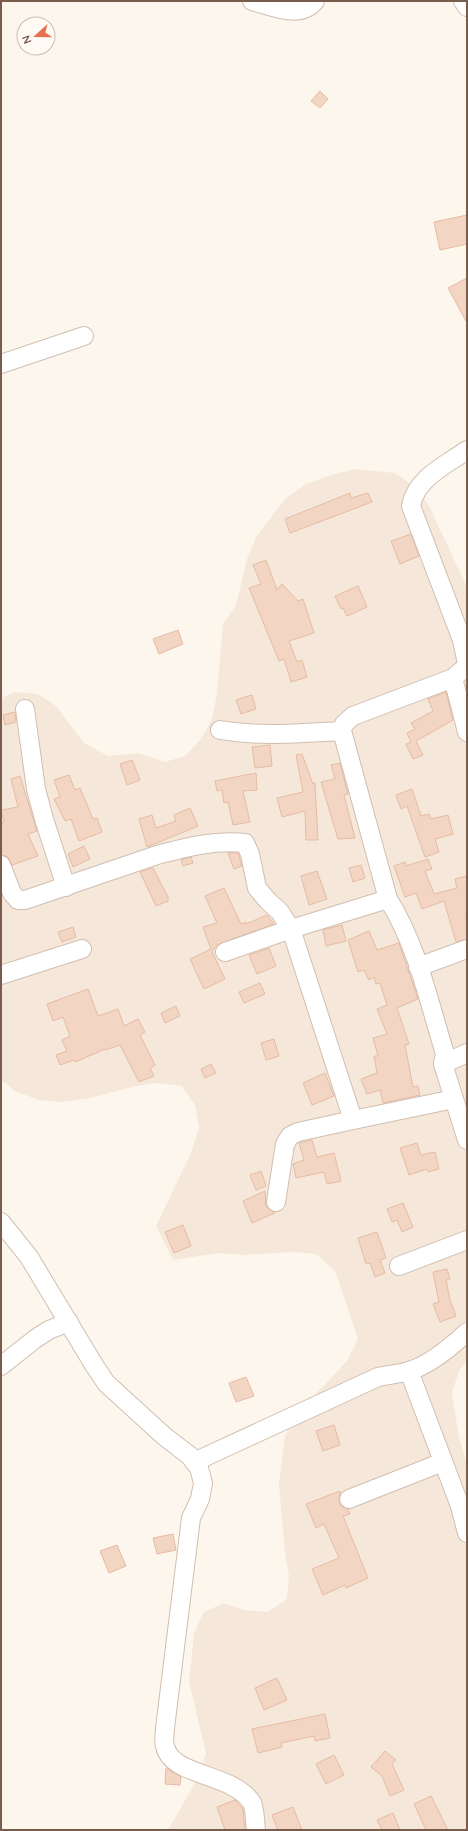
<svg xmlns="http://www.w3.org/2000/svg" width="468" height="1831" font-family="Quicksand,sans-serif">
	<rect width="100%" height="100%" fill="#fdf6ec"/>
	<!-- residential -->
	<polygon fill="#f5e8da" points="355,469 395,473 415,487 429,506 467,587 467,1360 459,1371 452,1393 459,1438 467,1464 467,1830 168,1830 199,1776 206,1753 189,1682 194,1634 203,1613 223,1603 244,1610 268,1612 287,1599 289,1576 285,1553 279,1484 285,1436 298,1413 347,1361 358,1339 335,1271 316,1254 294,1252 243,1255 219,1253 173,1260 156,1226 191,1153 199,1128 195,1105 182,1086 159,1083 136,1086 90,1098 61,1102 39,1100 15,1091 1,1080 1,698 15,692 38,694 56,706 84,743 108,756 138,753 165,762 185,756 201,739 212,719 217,693 223,624 236,605 247,559 256,537 286,498 306,484 331,475"/>
	<!-- building -->
	<g fill="#f3d5c3" stroke="#e6bba3">
		<polygon points="320,91 328,99 320,108 311,101"/>
		<polygon points="467,215 467,244 440,250 434,222"/>
		<polygon points="467,278 467,323 448,288"/>
		<polygon points="350,493 351,498 368,493 372,502 290,533 285,519"/>
		<polygon points="411,534 419,556 400,564 391,541"/>
		<polygon points="266,560 277,590 282,584 298,601 303,599 314,633 289,641 297,662 302,660 307,677 291,682 284,659 279,661 249,588 261,584 253,565"/>
		<polygon points="358,586 367,607 347,616 343,608 341,609 335,596"/>
		<polygon points="178,630 183,644 159,654 153,639"/>
		<polygon points="446,692 453,720 416,741 423,755 413,759 406,744 411,742 407,733 415,729 411,723 433,711 428,699"/>
		<polygon points="252,695 256,709 241,714 236,700"/>
		<polygon points="15,712 16,722 5,725 3,715"/>
		<polygon points="270,745 272,766 255,768 252,747"/>
		<polygon points="302,754 313,784 315,783 318,840 306,840 305,811 282,817 277,798 303,792 296,755"/>
		<polygon points="132,760 140,780 127,785 120,764"/>
		<polygon points="340,763 348,794 344,795 355,838 338,839 321,782 335,779 331,765"/>
		<polygon points="256,773 257,790 243,791 250,822 233,825 228,802 224,803 222,790 217,791 215,781"/>
		<polygon points="69,775 75,790 80,788 93,819 97,818 102,832 79,841 71,819 65,821 54,799 60,797 54,780"/>
		<polygon points="20,776 37,831 28,834 38,856 12,865 8,857 1,855 1,823 4,822 1,810 18,807 11,779"/>
		<polygon points="412,789 421,816 429,814 431,819 448,815 453,834 435,839 439,852 425,857 407,806 401,809 396,795"/>
		<polygon points="190,808 198,826 147,847 139,819 152,815 156,828 176,821 174,815"/>
		<polygon points="84,846 90,859 73,867 68,854"/>
		<polygon points="228,853 238,853 242,866 234,869"/>
		<polygon points="191,857 193,863 183,866 181,860"/>
		<polygon points="428,859 432,869 425,871 434,894 457,888 455,879 467,876 467,910 466,911 467,939 456,942 444,901 422,909 416,893 405,897 394,866 405,862 406,866"/>
		<polygon points="361,865 365,878 353,882 349,868"/>
		<polygon points="153,868 168,897 168,901 156,906 140,872"/>
		<polygon points="317,871 327,899 309,905 301,876"/>
		<polygon points="224,888 241,924 245,922 246,924 267,915 274,924 217,945 212,952 225,979 204,989 190,959 211,949 203,927 217,923 205,896"/>
		<polygon points="342,925 346,941 326,946 323,930"/>
		<polygon points="73,927 76,937 62,942 58,932"/>
		<polygon points="369,931 377,950 399,943 418,999 397,1008 409,1044 405,1045 413,1087 418,1086 420,1095 383,1103 380,1090 367,1094 361,1079 377,1073 374,1056 378,1056 373,1038 387,1034 377,1009 387,1005 380,983 376,984 374,977 369,980 364,970 358,972 348,940"/>
		<polygon points="269,948 276,966 257,974 249,955"/>
		<polygon points="260,983 265,994 244,1003 239,992"/>
		<polygon points="88,989 98,1016 118,1009 124,1026 138,1019 145,1032 140,1035 155,1065 150,1068 154,1076 139,1082 120,1045 105,1050 105,1049 75,1062 74,1060 60,1065 56,1055 67,1051 62,1040 70,1036 63,1017 53,1021 47,1004"/>
		<polygon points="176,1006 180,1016 165,1023 161,1013"/>
		<polygon points="274,1039 279,1056 266,1060 261,1043"/>
		<polygon points="211,1064 216,1073 205,1078 201,1069"/>
		<polygon points="325,1073 334,1096 312,1105 303,1083"/>
		<polygon points="312,1140 317,1157 334,1153 341,1181 327,1184 324,1172 296,1178 293,1164 304,1160 299,1143"/>
		<polygon points="417,1143 421,1155 435,1152 439,1169 428,1172 427,1169 409,1175 400,1148"/>
		<polygon points="261,1171 266,1186 256,1190 250,1175"/>
		<polygon points="265,1191 266,1206 275,1213 252,1223 243,1201"/>
		<polygon points="403,1203 413,1227 402,1232 397,1220 392,1222 387,1209"/>
		<polygon points="183,1225 191,1246 174,1253 165,1232"/>
		<polygon points="377,1232 386,1258 380,1260 385,1273 375,1277 370,1263 366,1264 358,1238"/>
		<polygon points="447,1269 450,1279 446,1280 450,1300 456,1316 440,1322 433,1304 439,1302 433,1272"/>
		<polygon points="246,1377 254,1396 236,1402 229,1383"/>
		<polygon points="334,1425 340,1445 323,1451 316,1431"/>
		<polygon points="340,1491 339,1503 343,1507 348,1509 350,1514 343,1516 368,1578 346,1588 345,1585 323,1595 312,1569 339,1558 324,1524 316,1528 306,1504"/>
		<polygon points="173,1534 176,1550 157,1554 153,1538"/>
		<polygon points="117,1545 126,1566 109,1573 100,1551"/>
		<polygon points="277,1678 287,1700 264,1710 255,1688"/>
		<polygon points="325,1714 330,1738 315,1741 314,1736 281,1743 282,1747 258,1753 252,1729"/>
		<polygon points="385,1751 396,1760 392,1764 404,1790 390,1796 382,1776 371,1767"/>
		<polygon points="334,1755 344,1775 326,1784 316,1764"/>
		<polygon points="166,1768 181,1777 180,1785 165,1784"/>
		<polygon points="431,1796 448,1830 426,1830 414,1804"/>
		<polygon points="235,1800 243,1809 245,1830 225,1830 217,1807"/>
		<polygon points="293,1807 302,1830 278,1830 272,1815"/>
		<polygon points="393,1813 400,1830 382,1830 377,1820"/>
	</g>
	<g fill="none" stroke-linecap="round" stroke-linejoin="round">
		<defs>
			<g id="minor">
				<path d="M 252,1 C 272,6 300,20 315,1"/>
				<polyline points="463,1 467,7"/>
				<polyline points="1,364 84,336"/>
				<path d="M 467,450 C 446,465 416,478 411,506 L 462,640 L 467,664"/>
				<path d="M 467,666 L 453,678 L 353,716 L 344,724 L 342,731 L 388,899 C 417,945 429,1002 445,1054 L 443,1064 L 467,1140"/>
				<polyline points="453,678 467,732"/>
				<polyline points="25,709 36,789 44,819 66,887"/>
				<path d="M 220,730 C 261,737 301,733 342,731"/>
				<path d="M 1,865 L 12,893 L 18,900 L 25,900 L 157,855 C 187,847 213,840 245,843 L 250,854 L 257,888 L 268,901 L 280,912 L 291,929 L 353,1120 L 298,1132 L 290,1136 L 285,1144 L 276,1202"/>
				<polyline points="225,952 291,929 388,899"/>
				<polyline points="418,967 467,949"/>
				<polyline points="1,975 82,949"/>
				<polyline points="443,1064 467,1053"/>
				<polyline points="353,1120 454,1099"/>
				<path d="M 1,1222 L 29,1257 L 94,1365 L 106,1383 L 164,1436 L 190,1456 L 199,1468 L 203,1483 L 200,1499 L 191,1518 L 165,1728 C 165,1734 163,1741 165,1746 C 171,1777 234,1773 252,1803 C 255,1809 255,1822 256,1830"/>
				<polyline points="399,1266 467,1240"/>
				<polyline points="1,1366 35,1339 49,1330 69,1322"/>
				<polyline points="409,1371 460,1506 467,1533"/>
				<path d="M 194,1462 L 378,1377 C 388,1375 399,1374 409,1371 C 429,1365 452,1346 467,1332"/>
				<polyline points="349,1499 443,1462"/>
			</g>
		</defs>
		<!-- minor casing -->
		<use href="#minor" stroke="#d1beb0" stroke-width="20"/>
		<!-- minor -->
		<use href="#minor" stroke="#fff" stroke-width="18"/>
	</g>
	<!-- border -->
	<rect width="468" height="1831" fill="none" stroke="#7a5c4d" stroke-width="4"/>
	<!-- north arrow -->
	<g transform="translate(36 36) rotate(249)"><circle r="19" fill="#fffaf3" stroke="#cabbb1"/>
	<path d="M0-3L7 15L0 10L-7 15Z" fill="#e76f51"/>
	<text y="-6" font-size="11" font-weight="bold" text-anchor="middle" fill="#7a5c4d">N</text>
	</g>
</svg>
